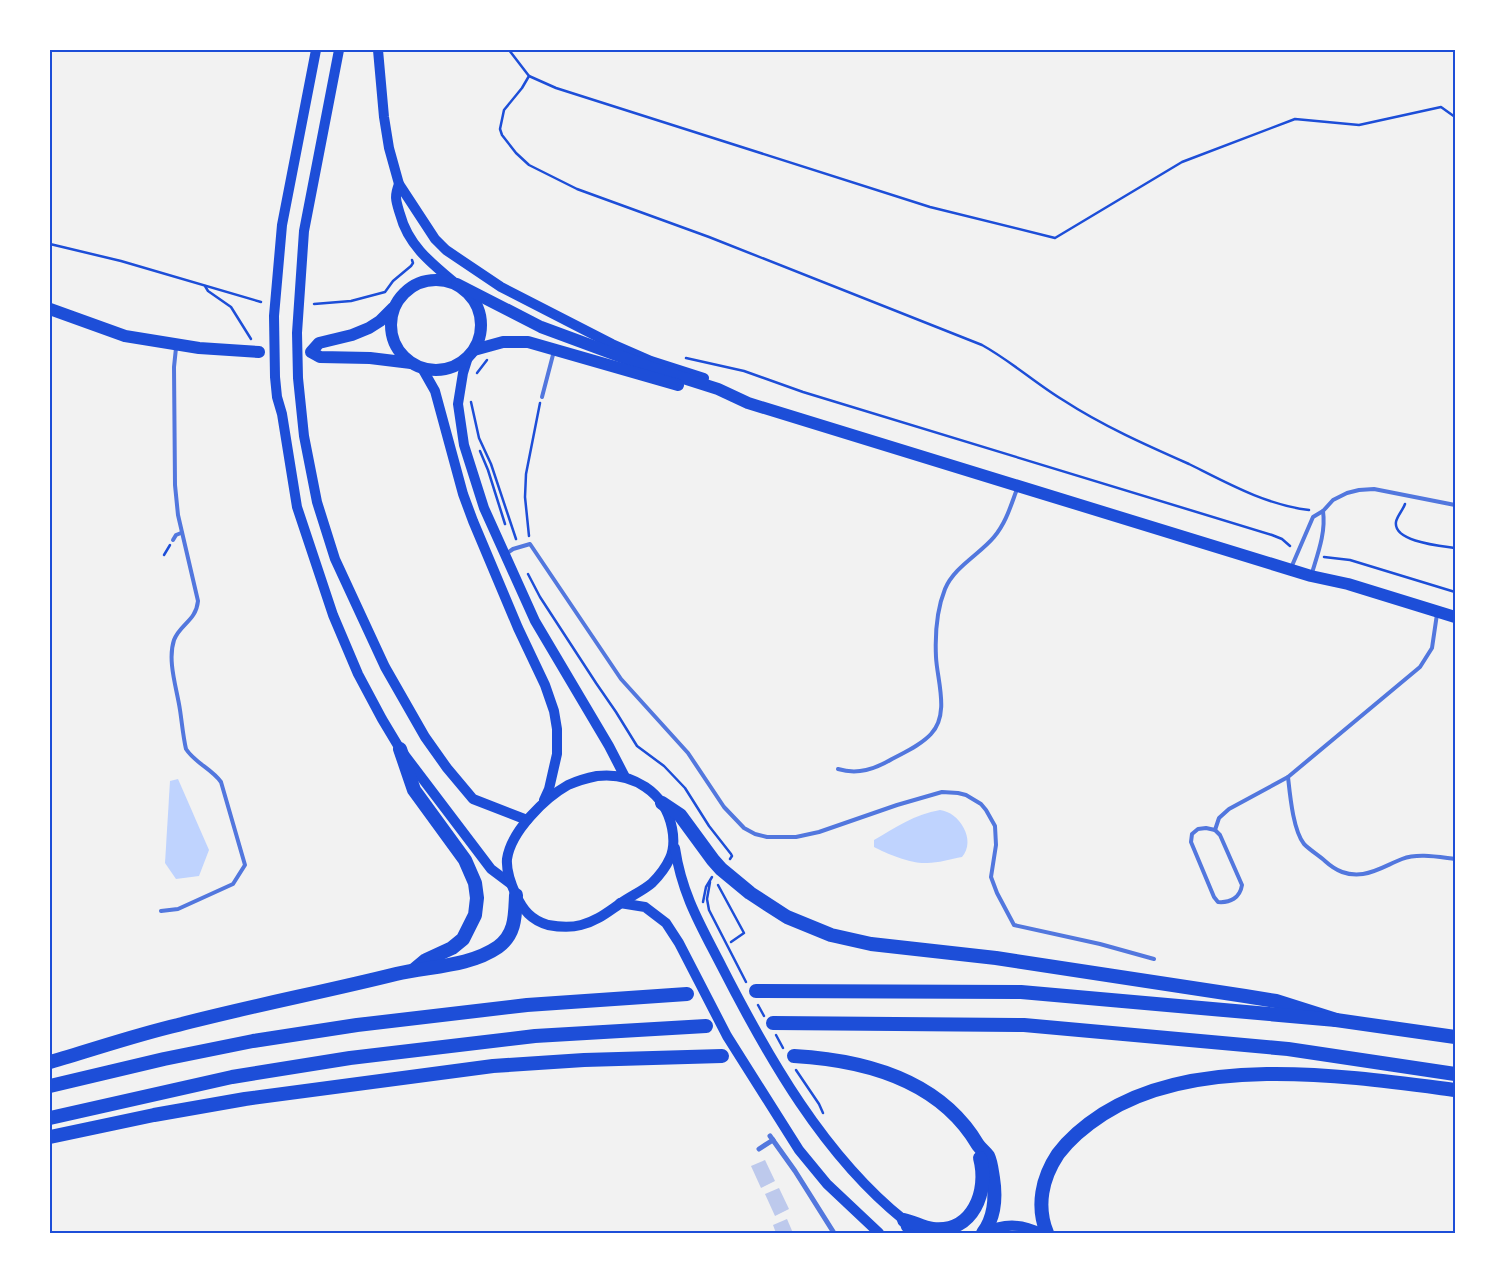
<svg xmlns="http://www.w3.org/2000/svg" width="1505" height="1283" font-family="'PT Sans Narrow',sans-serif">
	<rect width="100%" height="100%" fill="#f2f2f2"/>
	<!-- water -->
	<g fill="#bfd3fe">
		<polygon points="178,779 209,850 199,876 176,879 165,863 170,781"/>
		<path d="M 940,810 C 959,812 977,840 962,857 C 951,859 938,863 927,863 C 912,864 887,854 874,847 L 874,840 C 895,828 915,814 940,810 Z"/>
	</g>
	<!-- building -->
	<g fill="#bdc9ec">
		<polygon points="765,1160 775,1181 761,1188 751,1166"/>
		<polygon points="779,1188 789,1209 775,1216 765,1194"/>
		<polygon points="787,1219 793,1233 776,1233 773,1225"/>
	</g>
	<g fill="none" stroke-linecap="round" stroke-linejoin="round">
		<!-- path -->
		<g stroke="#1d4ed8" stroke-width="2.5">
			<path d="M 509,50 L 529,76 L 522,88 L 504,110 L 500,129 L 502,135 L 516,153 L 529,165 L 577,189 L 709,237 L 982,345 C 1011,361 1035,383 1063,400 C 1103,426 1146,445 1189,464 C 1227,483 1266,505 1309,510"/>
			<polyline points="529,76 556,88 930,207 1055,238 1182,162 1295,119 1359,125 1441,107 1455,117"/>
			<polyline points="50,244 121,261 261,302"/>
			<polyline points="205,286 208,291 231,307 251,339"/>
			<polyline points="314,304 351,301 385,292 393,281 411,266 413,263 412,260"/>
			<polyline points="686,358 744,371 803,392 1272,535 1282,539 1290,546"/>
			<polyline points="477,373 487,360"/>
			<polyline points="471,402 479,438 491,464 516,539"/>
			<polyline points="480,451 488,470 505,524"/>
			<path d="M 1405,504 C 1403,510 1397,516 1396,522 C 1393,542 1442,546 1455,548"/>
			<polyline points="529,536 525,497 526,474 540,403"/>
			<polyline points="164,555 170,545"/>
			<polyline points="1324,557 1350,560 1455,592"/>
			<polyline points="528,574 540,597 596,683 616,712 637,746 664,766 685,788 709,826 731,854 732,856 730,859"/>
			<polyline points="710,882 707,899 709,910 746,982"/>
			<polyline points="718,885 744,933 731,942"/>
			<polyline points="703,902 706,887 712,877"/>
			<polyline points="758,1005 764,1016"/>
			<polyline points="776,1035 783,1048"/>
			<polyline points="796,1070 819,1104 823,1113"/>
		</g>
		<!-- service -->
		<g stroke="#5277de" stroke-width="4">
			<polyline points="542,397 554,351"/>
			<polyline points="173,540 176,535 181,533"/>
			<polyline points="506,554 513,549 530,544 621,679 688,753 724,807 744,828 755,834 767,837 796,837 819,832 897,805 942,792 958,793 966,795 981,804 986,810 995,826 996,845 991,877 997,893 1014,925 1100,944 1154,959"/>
			<polyline points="1291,568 1313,517 1323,511 1333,500 1347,493 1359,490 1374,489 1455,505"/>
			<path d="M 1312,573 C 1318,553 1326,532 1323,511"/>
			<path d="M 1437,614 L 1432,648 L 1420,667 L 1288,777 C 1290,795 1293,830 1304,844 C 1310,850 1318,855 1325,861 C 1336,871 1347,876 1363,874 C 1377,872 1389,864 1402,859 C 1418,853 1438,857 1455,859"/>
			<path d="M 838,769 C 858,775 875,769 892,759 C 905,752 921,745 931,734 C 950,714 937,680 936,657 C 935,636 937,609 945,589 C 954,567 980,554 994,537 C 1006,523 1011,505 1017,489"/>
			<path d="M 1206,828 L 1215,830 L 1220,835 L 1242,885 C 1240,898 1230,903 1218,902 L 1214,897 L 1191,842 L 1192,834 L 1198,829 Z"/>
			<polyline points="1215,830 1219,818 1229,809 1288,777"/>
			<path d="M 161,911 L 178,909 L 233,884 L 245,865 L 221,782 C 212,769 195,763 186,749 C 183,736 182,723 180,710 C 177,689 167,661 174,640 C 180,624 196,621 198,601 L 178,515 L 175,485 L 174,367 L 176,348"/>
		</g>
		<!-- minor -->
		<g stroke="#5277de" stroke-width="5">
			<polyline points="770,1136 795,1171 834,1233"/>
			<polyline points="759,1149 773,1140"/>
		</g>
		<!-- secondary -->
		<g stroke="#1d4ed8" stroke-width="10">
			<polyline points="316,50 282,225 274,316 275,377 277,397 282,414 297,507 333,615 358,674 382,719 400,749 491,869 511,884"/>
			<polyline points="339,50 304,231 297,333 298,378 304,436 317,502 335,559 385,667 425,737 447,768 473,799 527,820"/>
			<polyline points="378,50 384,117 389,148 399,184 435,239 446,250 501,287 612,344 651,361 704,378"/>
			<path d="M 399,184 C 394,197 396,201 400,214 C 408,245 431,263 455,283"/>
			<polyline points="468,357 463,373 458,404 464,445 484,508 535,621 609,746 625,777"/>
			<polyline points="422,368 435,391 463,494 473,521 518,628 545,685 554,711 557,729 557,754 549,789 544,800"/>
			<path d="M 597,776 C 633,772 665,792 672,828 C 674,838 674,849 670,858 C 666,867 659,876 652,883 C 644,890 633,895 624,901 C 610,910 598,921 581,925 C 570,928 559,927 548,925 C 531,920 523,910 516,895 C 511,884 506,872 507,859 C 511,831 545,798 568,785 C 577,781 587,778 597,776 Z"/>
			<path d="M 675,848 C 682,895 701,926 722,967 C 768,1057 824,1156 904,1220 L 906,1227 L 915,1233"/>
			<polyline points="620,903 645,907 666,923 679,943 727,1036 799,1150 827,1184 879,1233"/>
			<path d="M 984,1233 C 1003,1223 1021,1223 1040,1233"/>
		</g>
		<!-- primary -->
		<g stroke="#1d4ed8" stroke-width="12">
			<circle cx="436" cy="325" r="45"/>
			<polyline points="457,284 541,327 652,368 718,389 748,403 1311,576 1348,584 1455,617"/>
			<polyline points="393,308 380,321 369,328 352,335 319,343 311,352 320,357 370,358 411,363"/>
			<polyline points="50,309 125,336 199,348 259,352"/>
			<polyline points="474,350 503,342 528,342 678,385"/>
		</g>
		<!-- trunk -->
		<g stroke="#1d4ed8" stroke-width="14">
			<polyline points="400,749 414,790 465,860 475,883 477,898 475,915 463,939 452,948 426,960 414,970"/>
			<polyline points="662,803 680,815 713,860 721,869 750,893 787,917 831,935 871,944 996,958 1245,996 1276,1001 1336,1020"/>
			<polyline points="756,991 1021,992 1336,1020 1455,1037"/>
			<polyline points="773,1023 1024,1025 1288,1049 1455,1074"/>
			<path d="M 794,1056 C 864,1060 940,1080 978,1145 C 981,1149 985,1152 988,1156 C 991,1162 992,1172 993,1178 C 996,1197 995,1217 983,1233"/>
			<path d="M 50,1062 C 92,1050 135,1035 178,1025 C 250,1006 324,992 396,974 C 429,966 469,967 498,947 C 516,934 515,915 516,895"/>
			<polyline points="50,1086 164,1059 253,1041 357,1025 527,1005 687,994"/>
			<polyline points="50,1118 232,1077 350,1058 535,1036 706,1026"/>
			<polyline points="50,1137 154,1115 245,1099 493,1066 584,1060 722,1056"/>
			<path d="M 904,1220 C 914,1222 923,1228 933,1229 C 973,1233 989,1191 980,1158"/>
			<path d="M 1047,1233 C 1036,1206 1042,1178 1058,1154 C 1070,1138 1086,1125 1103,1114 C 1198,1053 1348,1076 1455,1090"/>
		</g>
	</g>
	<!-- border -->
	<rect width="1505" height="1283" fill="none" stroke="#ffffff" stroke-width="102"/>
	<rect x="51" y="51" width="1403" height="1181" fill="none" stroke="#1d4ed8" stroke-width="2"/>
</svg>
